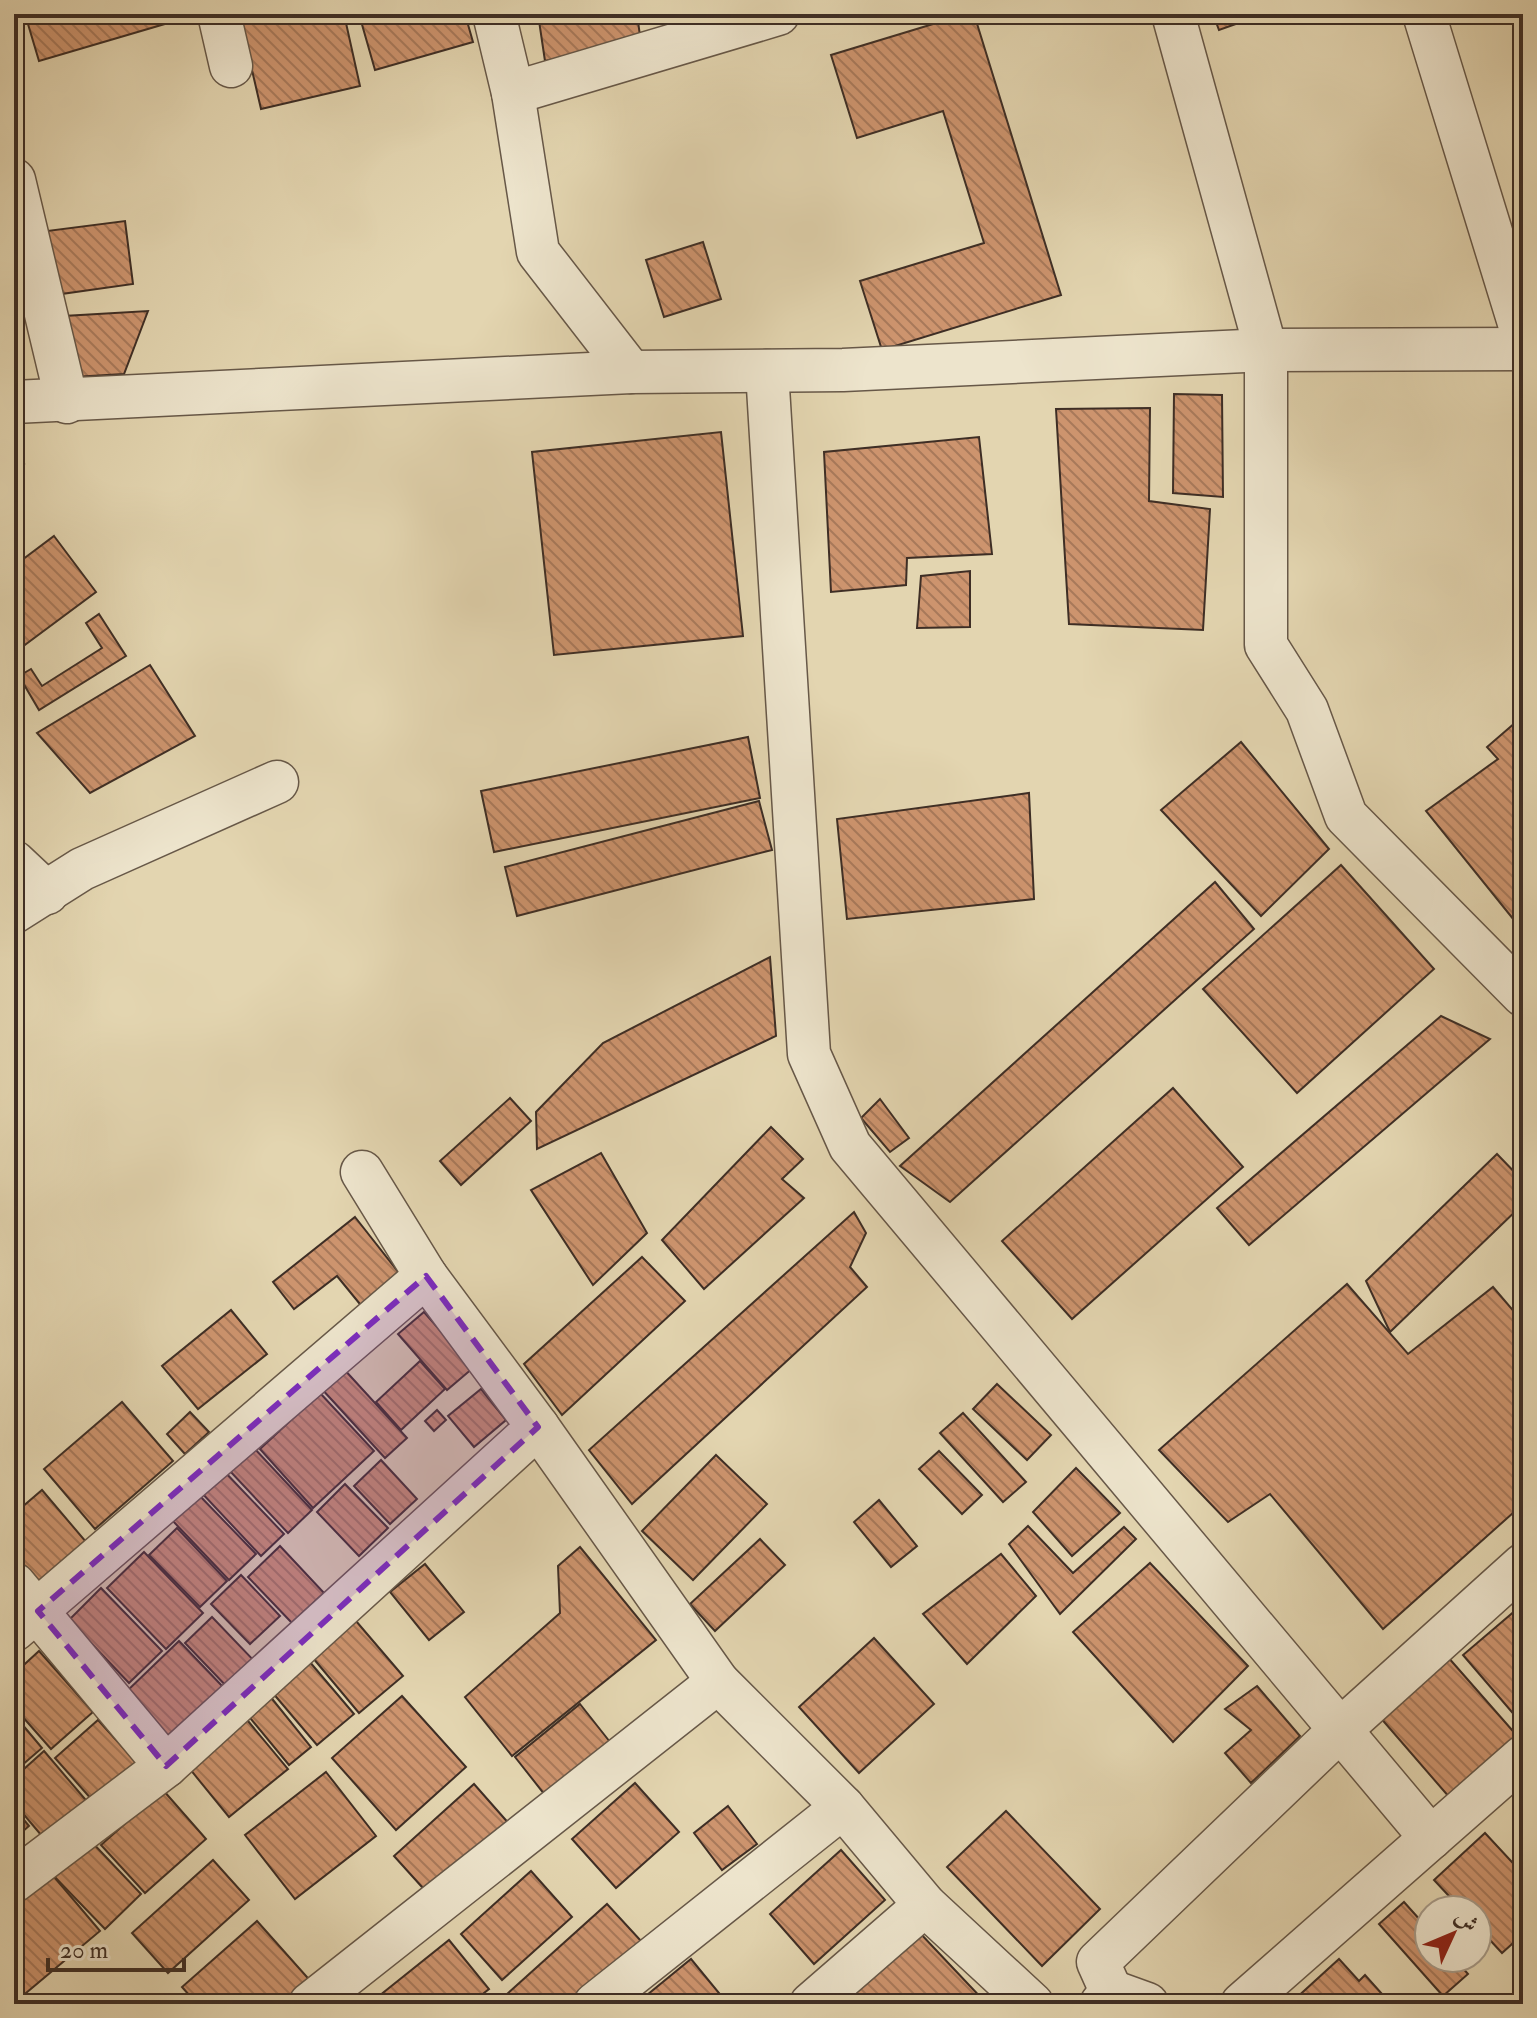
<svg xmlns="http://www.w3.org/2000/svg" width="1537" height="2018" font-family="'IM FELL Double Pica',Amiri,serif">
	<defs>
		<pattern id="building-back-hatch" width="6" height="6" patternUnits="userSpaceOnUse" patternTransform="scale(2)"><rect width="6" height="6" fill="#cd946e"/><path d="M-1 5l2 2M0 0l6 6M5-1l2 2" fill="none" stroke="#a8795a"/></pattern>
	</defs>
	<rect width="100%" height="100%" fill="#e3d5b0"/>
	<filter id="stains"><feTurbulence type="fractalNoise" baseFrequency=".0025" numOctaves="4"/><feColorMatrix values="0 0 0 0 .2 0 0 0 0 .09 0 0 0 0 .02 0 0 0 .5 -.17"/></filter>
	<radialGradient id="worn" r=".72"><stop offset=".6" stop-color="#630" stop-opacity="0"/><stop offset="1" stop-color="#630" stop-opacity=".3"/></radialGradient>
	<!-- building -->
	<g fill="url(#building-back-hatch)" stroke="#3e2e25" stroke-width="2">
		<polygon points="25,14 59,14 61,20 82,14 173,14 175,21 39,61"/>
		<polygon points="239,14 344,14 360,86 261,109"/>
		<polygon points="359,14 465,14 473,42 375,70"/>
		<polygon points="538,14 637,14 641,43 545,61"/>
		<polygon points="966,14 974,14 1061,295 882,350 860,281 984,243 943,111 857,138 831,55"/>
		<polygon points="1213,14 1264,14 1219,30"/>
		<polygon points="125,221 133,284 47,296 39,232"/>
		<polygon points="1523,235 1523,292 1508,239"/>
		<polygon points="703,242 721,299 664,317 646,260"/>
		<polygon points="148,311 124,374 73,377 64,316"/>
		<polygon points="1174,394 1222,395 1223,497 1173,493"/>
		<polygon points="1150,408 1149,501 1210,509 1203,630 1069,624 1056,409"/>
		<polygon points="721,432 743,636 554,655 532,452"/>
		<polygon points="979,437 992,554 907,558 906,585 831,592 824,452"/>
		<polygon points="14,454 24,464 14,473"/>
		<polygon points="54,536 96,592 14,653 14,566"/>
		<polygon points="970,571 970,627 917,628 921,576"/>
		<polygon points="99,614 126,656 39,710 19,676 31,669 42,686 102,648 86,623"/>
		<polygon points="150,665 195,736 90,793 37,733"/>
		<polygon points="1523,716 1523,921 1518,925 1426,811 1498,759 1487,747"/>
		<polygon points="748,737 760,798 494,852 481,791"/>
		<polygon points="1241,742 1329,849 1261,916 1161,810"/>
		<polygon points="1029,793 1034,899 847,919 837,819"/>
		<polygon points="759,801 772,850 517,916 505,867"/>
		<polygon points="1341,865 1434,969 1297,1093 1203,989"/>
		<polygon points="1215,882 1254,929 950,1202 900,1166"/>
		<polygon points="770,957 776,1036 537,1149 536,1112 603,1043"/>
		<polygon points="1441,1016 1490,1039 1249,1245 1217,1208"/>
		<polygon points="1173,1088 1243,1167 1072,1319 1002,1241"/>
		<polygon points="510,1098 531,1121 461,1185 440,1161"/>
		<polygon points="880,1099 909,1138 890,1152 861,1118"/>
		<polygon points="771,1127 803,1159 782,1179 804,1198 704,1289 662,1240"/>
		<polygon points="601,1153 647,1233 593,1285 531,1190"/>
		<polygon points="1497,1154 1523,1181 1523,1204 1390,1332 1366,1281"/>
		<polygon points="854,1212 866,1233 850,1267 867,1287 632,1504 589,1450"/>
		<polygon points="355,1217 403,1278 364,1309 337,1276 294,1309 273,1282"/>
		<polygon points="642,1257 685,1301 562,1415 524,1364"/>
		<polygon points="1347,1284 1408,1354 1493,1287 1523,1322 1523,1504 1383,1629 1270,1494 1228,1522 1159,1450"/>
		<polygon points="231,1310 267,1354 198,1409 162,1366"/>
		<polygon points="424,1312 473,1368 447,1390 398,1334"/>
		<polygon points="420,1361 445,1389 401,1430 376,1402"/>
		<polygon points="342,1367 407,1438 385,1458 320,1387"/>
		<polygon points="997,1384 1051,1435 1027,1460 973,1409"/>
		<polygon points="481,1389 506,1420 474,1447 448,1416"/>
		<polygon points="320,1393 374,1451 313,1508 260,1449"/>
		<polygon points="122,1402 173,1461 95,1529 44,1469"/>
		<polygon points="437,1410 446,1420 434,1431 425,1421"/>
		<polygon points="190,1412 209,1432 185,1454 167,1434"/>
		<polygon points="963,1413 1026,1482 1003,1502 940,1433"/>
		<polygon points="253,1447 312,1510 288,1533 229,1470"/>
		<polygon points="939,1451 982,1495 962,1514 919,1469"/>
		<polygon points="716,1455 767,1504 693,1580 642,1531"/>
		<polygon points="381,1460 417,1499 390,1524 354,1486"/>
		<polygon points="1076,1468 1120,1513 1072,1556 1033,1512"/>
		<polygon points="223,1470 284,1534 261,1556 200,1491"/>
		<polygon points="345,1484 388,1528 359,1556 317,1512"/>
		<polygon points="42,1490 92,1549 42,1591 14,1558 14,1514"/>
		<polygon points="197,1493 256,1554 229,1580 171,1519"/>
		<polygon points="879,1500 917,1546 891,1567 854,1522"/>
		<polygon points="1028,1526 1073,1573 1124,1527 1136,1539 1060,1614 1009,1544"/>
		<polygon points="177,1528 227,1581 200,1607 149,1555"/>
		<polygon points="760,1539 785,1565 715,1631 690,1604"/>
		<polygon points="280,1546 324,1593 292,1623 248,1577"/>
		<polygon points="580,1547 656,1640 512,1756 465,1697 560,1613 558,1566"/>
		<polygon points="144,1552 203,1613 166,1649 107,1588"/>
		<polygon points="1001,1554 1036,1596 967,1664 923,1614"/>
		<polygon points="1150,1563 1248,1666 1173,1742 1073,1632"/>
		<polygon points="425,1564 464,1612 429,1640 390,1592"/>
		<polygon points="241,1575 280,1616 250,1644 211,1604"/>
		<polygon points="101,1588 162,1651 129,1683 69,1620"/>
		<polygon points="1523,1604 1523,1725 1463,1655"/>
		<polygon points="212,1617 258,1665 231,1691 185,1643"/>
		<polygon points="356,1621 403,1676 359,1713 313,1658"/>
		<polygon points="874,1638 934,1704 859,1773 799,1707"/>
		<polygon points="179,1641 226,1690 173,1741 126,1692"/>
		<polygon points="39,1651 93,1712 51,1749 14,1707 14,1674"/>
		<polygon points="1447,1656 1519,1738 1450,1798 1379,1716"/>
		<polygon points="309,1661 354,1714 317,1745 272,1692"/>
		<polygon points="1257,1686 1300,1736 1251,1783 1225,1753 1251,1730 1225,1709"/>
		<polygon points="269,1695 311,1747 289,1765 246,1713"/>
		<polygon points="402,1696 466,1767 396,1830 332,1758"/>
		<polygon points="580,1704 610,1742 545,1795 515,1757"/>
		<polygon points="243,1715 288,1769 229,1817 185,1763"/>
		<polygon points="16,1717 42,1748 14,1772 14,1719"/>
		<polygon points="98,1720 137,1763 93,1801 55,1758"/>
		<polygon points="44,1751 90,1805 47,1842 14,1803 14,1778"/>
		<polygon points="326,1772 376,1836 295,1899 245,1835"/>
		<polygon points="635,1783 679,1832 616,1888 572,1839"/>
		<polygon points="474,1784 511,1826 431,1897 394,1856"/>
		<polygon points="163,1790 206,1839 145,1893 101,1845"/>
		<polygon points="728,1806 757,1844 722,1870 694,1833"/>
		<polygon points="14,1808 29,1826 14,1839"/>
		<polygon points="1006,1811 1100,1909 1042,1966 947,1867"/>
		<polygon points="1485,1833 1523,1874 1523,1934 1502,1953 1477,1926 1477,1910 1462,1910 1434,1880"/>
		<polygon points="87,1837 141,1894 105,1929 50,1872"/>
		<polygon points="841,1850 885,1900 814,1964 770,1914"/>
		<polygon points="213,1860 249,1900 168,1973 132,1933"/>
		<polygon points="531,1871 572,1917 502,1980 461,1934"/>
		<polygon points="50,1872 100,1931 14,2003 14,1903"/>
		<polygon points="1404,1902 1429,1930 1429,1958 1454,1958 1468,1974 1443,1996 1379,1924"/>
		<polygon points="607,1904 641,1941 571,2004 516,2004 507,1994"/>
		<polygon points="257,1921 314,1985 293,2004 197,2004 182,1987"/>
		<polygon points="919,1932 987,2004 842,2004"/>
		<polygon points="449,1940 489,1989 470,2004 369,2004"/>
		<polygon points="691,1959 728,2004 636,2004"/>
		<polygon points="1339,1959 1359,1981 1365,1975 1391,2004 1295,2004 1293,2001"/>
		<polygon points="499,1996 505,2004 489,2004"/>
	</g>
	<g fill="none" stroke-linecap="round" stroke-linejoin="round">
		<defs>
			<g id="street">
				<polyline points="219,14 231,66"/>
				<polyline points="494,14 513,93 538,252 631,372"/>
				<polyline points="1173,14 1266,350 1266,645 1307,710 1346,816 1523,995"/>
				<polyline points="1424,14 1523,336"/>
				<polyline points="513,93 778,14"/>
				<polyline points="14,180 67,402"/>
				<polyline points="767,371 809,1054 850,1146 1431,1838"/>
				<polyline points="14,402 631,372 843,370 1266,350 1523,349"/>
				<polyline points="14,862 47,893"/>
				<polyline points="14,912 82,869 277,782"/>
				<polyline points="362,1172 426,1276 538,1427 718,1682 843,1807 925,1905 1032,2004"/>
				<polyline points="14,1584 166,1766"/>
				<polyline points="14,1630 426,1276"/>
				<polyline points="14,1881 166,1766 538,1427"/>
				<polyline points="1111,1991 1098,1962 1340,1730 1523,1565"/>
				<polyline points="310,2004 718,1682"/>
				<polyline points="595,2004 843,1807"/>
				<polyline points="811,2004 925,1905"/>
				<polyline points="1101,2004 1111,1991 1147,2004"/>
				<polyline points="1242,2004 1523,1757"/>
			</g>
		</defs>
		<!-- street casing -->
		<use href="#street" stroke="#675848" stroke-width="45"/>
		<!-- street -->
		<use href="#street" stroke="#ede4cc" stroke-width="42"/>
	</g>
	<!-- marked area -->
	<path fill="#7b2cbf" fill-opacity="0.2" stroke="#7b2cbf" stroke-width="6" stroke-dasharray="16 10" stroke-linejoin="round" d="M 426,1276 L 538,1427 L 166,1766 L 38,1611 Z"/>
	<!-- margin -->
	<rect width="1537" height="2018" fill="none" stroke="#e3d5b0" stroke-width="48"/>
	<rect x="16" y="16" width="1505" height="1986" fill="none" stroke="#3e2e25" stroke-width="4"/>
	<rect x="24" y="24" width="1489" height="1970" fill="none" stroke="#3e2e25" stroke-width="2"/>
	<!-- north arrow -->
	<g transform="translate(1453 1934) rotate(46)"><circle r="38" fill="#ede4cc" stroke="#a79b89" stroke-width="2"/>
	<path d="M0-6L14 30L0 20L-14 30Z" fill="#8f2418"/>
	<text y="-12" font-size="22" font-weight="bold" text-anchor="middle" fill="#3e2e25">ش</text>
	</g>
	<!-- scale -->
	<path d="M48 1958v12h136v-12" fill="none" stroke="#3e2e25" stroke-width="4"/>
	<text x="60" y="1958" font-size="24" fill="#3e2e25" stroke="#ede4cc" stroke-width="6" paint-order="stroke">20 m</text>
	<rect width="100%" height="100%" filter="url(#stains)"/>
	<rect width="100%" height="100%" fill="url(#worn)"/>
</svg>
